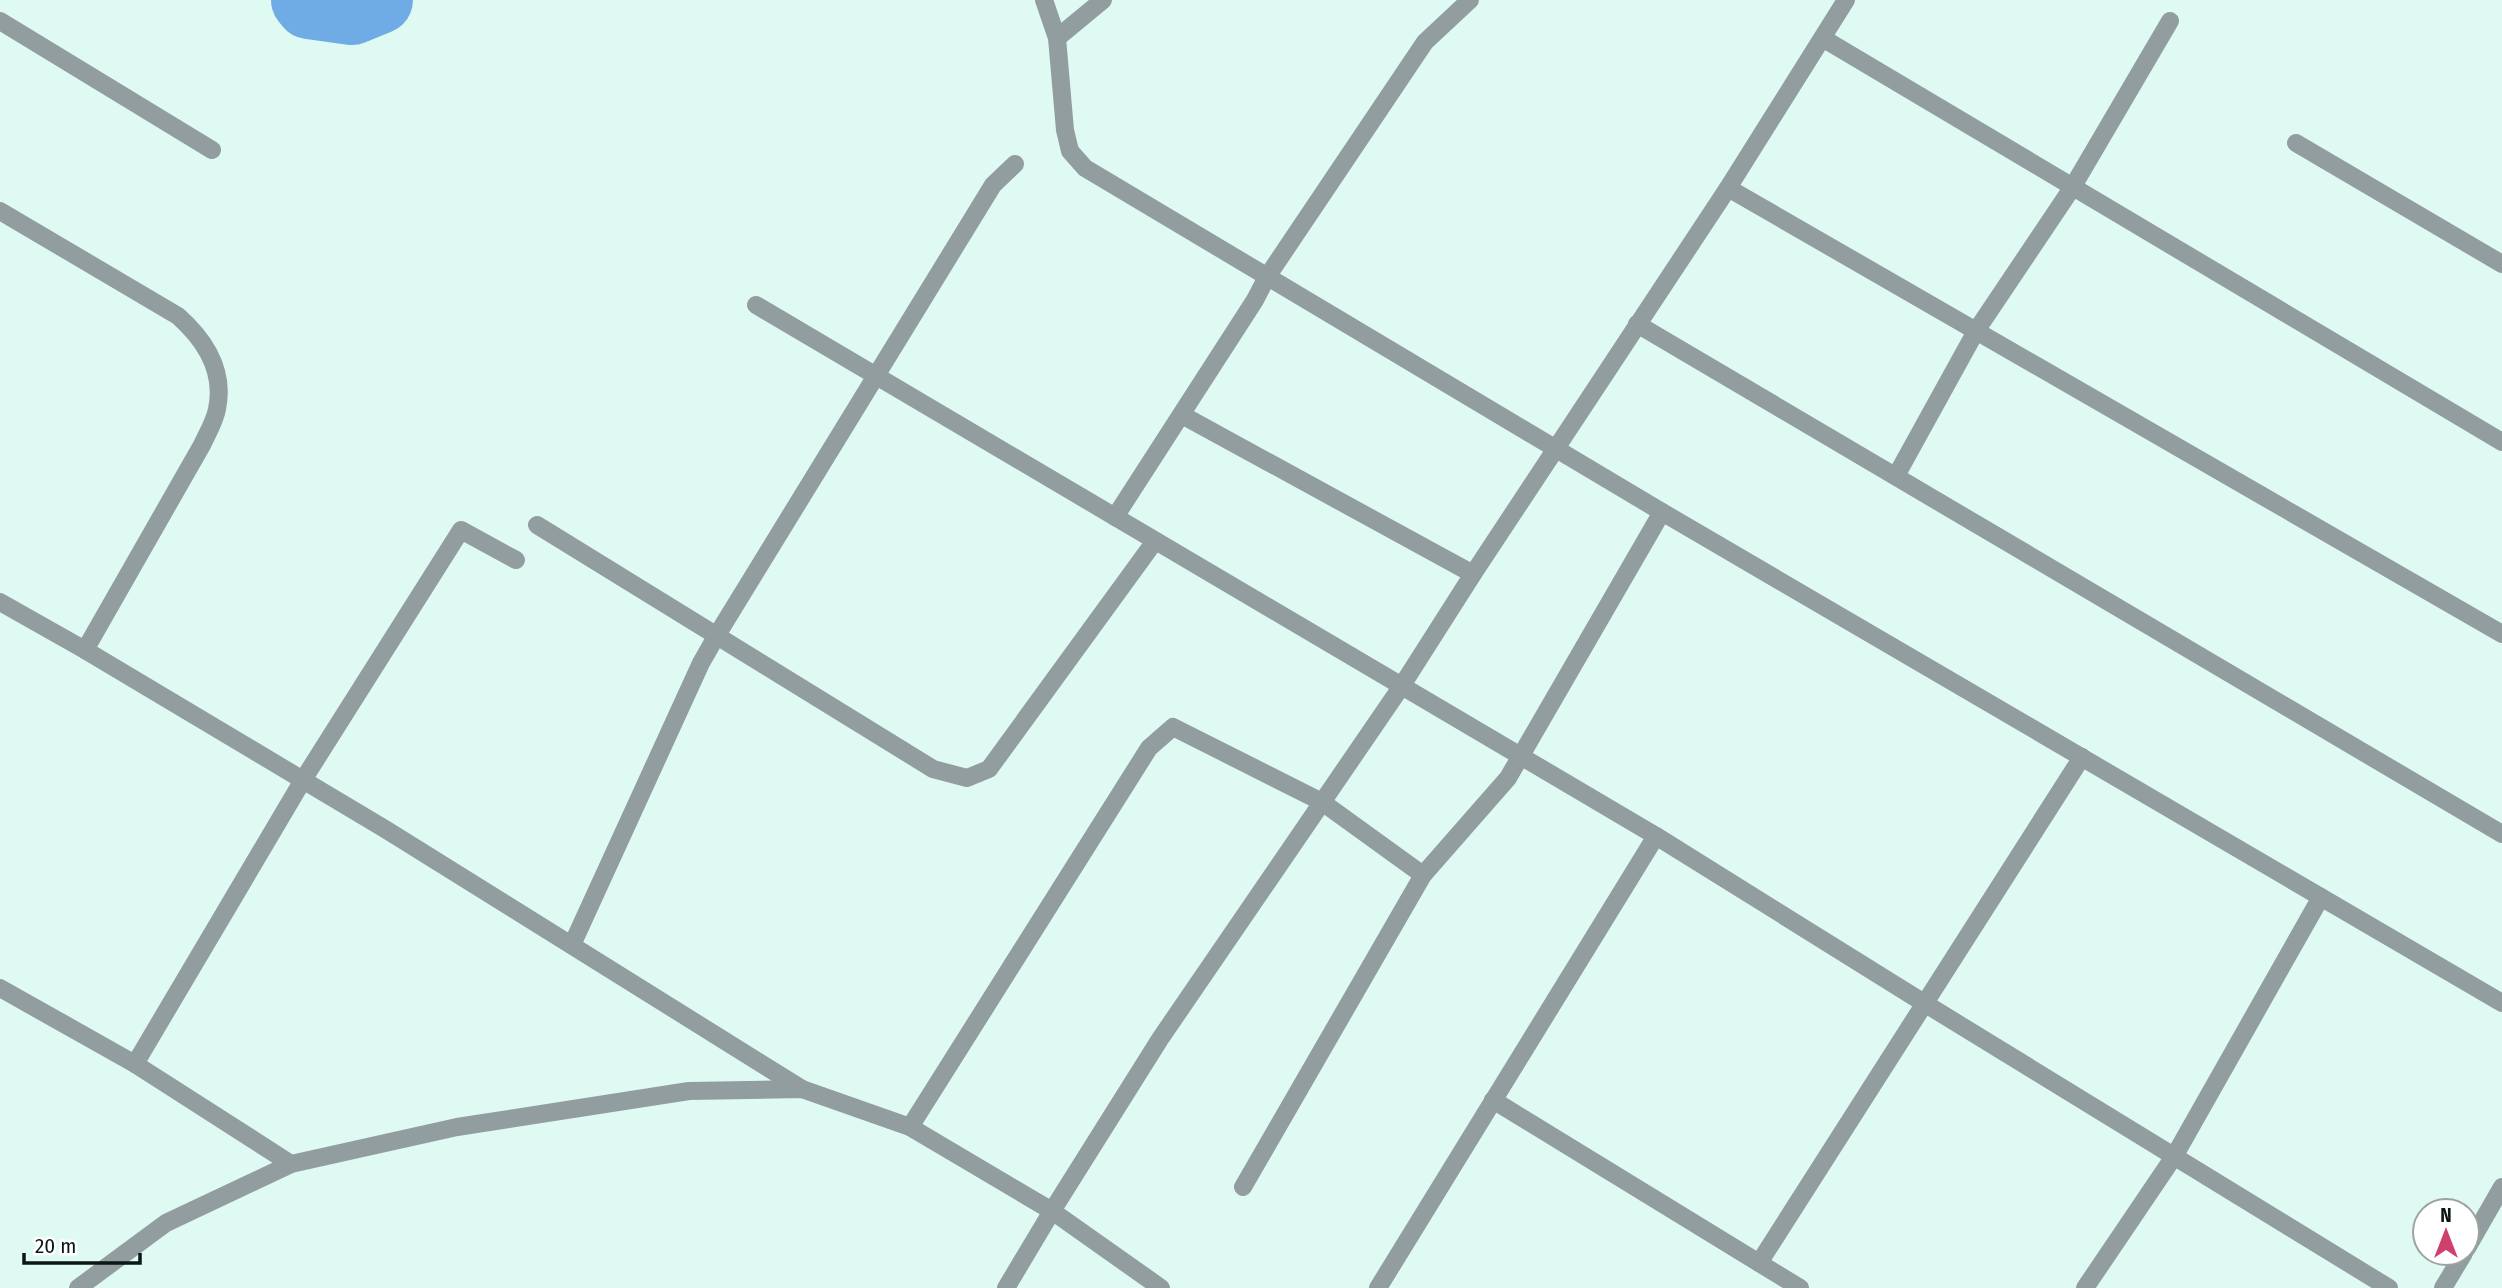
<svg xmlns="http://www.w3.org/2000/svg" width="2502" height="1288" font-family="'Fira Sans Condensed',sans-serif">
	<rect width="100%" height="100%" fill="#dffaf3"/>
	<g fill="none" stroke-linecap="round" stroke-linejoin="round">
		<!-- river -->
		<polyline stroke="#6fabe5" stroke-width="68" points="305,0 309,5 352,11 379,0"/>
		<!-- minor -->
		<g stroke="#929da0" stroke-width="18">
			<polyline points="1044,0 1057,38 1065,130 1070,151 1085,168 1662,512 2502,1003"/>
			<polyline points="0,21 212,150"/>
			<polyline points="1057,38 1103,0"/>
			<polyline points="1824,39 2502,442"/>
			<polyline points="2296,143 2502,264"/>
			<polyline points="1728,188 2502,634"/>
			<path d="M 0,211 L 178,316 C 205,340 225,371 217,409 C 215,421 207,434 202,445 L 85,650"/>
			<polyline points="756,305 1656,836 1924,1003 2389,1288"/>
			<polyline points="1637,324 2502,834"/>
			<polyline points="1182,415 1473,574"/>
			<polyline points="1896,476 1976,331 2072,188 2170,21"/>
			<polyline points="1115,517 1255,300 1267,277 1425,42 1470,0"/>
			<polyline points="537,525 933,769 967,778 989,769 1155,541"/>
			<polyline points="0,602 85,650 385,829 802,1089"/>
			<polyline points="572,945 701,663 717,635 993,185 1015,164"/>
			<polyline points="0,988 135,1064 291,1164"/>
			<polyline points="135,1064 303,780 461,530 516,560"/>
			<polyline points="1493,1100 1800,1288"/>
			<polyline points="910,1127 1149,748 1173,727 1322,802 1423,875"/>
			<polyline points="1243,1187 1423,875 1508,778 1662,512"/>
			<polyline points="2467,1248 2502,1187"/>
			<polyline points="1759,1263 2082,757"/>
			<polyline points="78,1288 166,1223 291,1164 457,1127 689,1091 802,1089 910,1127 1052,1211 1161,1288"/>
			<polyline points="1006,1288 1052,1211 1160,1039 1401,687 1473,574 1728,188 1846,0"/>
			<polyline points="1378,1288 1656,836"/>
			<polyline points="2085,1288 2175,1155 2321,897"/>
			<polyline points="2443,1288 2464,1253"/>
		</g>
	</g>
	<!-- north arrow -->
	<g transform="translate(2446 1232)"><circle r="33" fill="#ffffff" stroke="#9ea2a1" stroke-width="2"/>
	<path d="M0-5L12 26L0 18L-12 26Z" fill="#cf416c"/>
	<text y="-10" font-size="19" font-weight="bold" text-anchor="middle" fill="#0c1614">N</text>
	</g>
	<!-- scale -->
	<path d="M24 1253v10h116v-10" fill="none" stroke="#0c1614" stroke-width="3.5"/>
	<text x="35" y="1253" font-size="21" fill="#0c1614" stroke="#ffffff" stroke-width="5" paint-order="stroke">20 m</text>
</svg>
